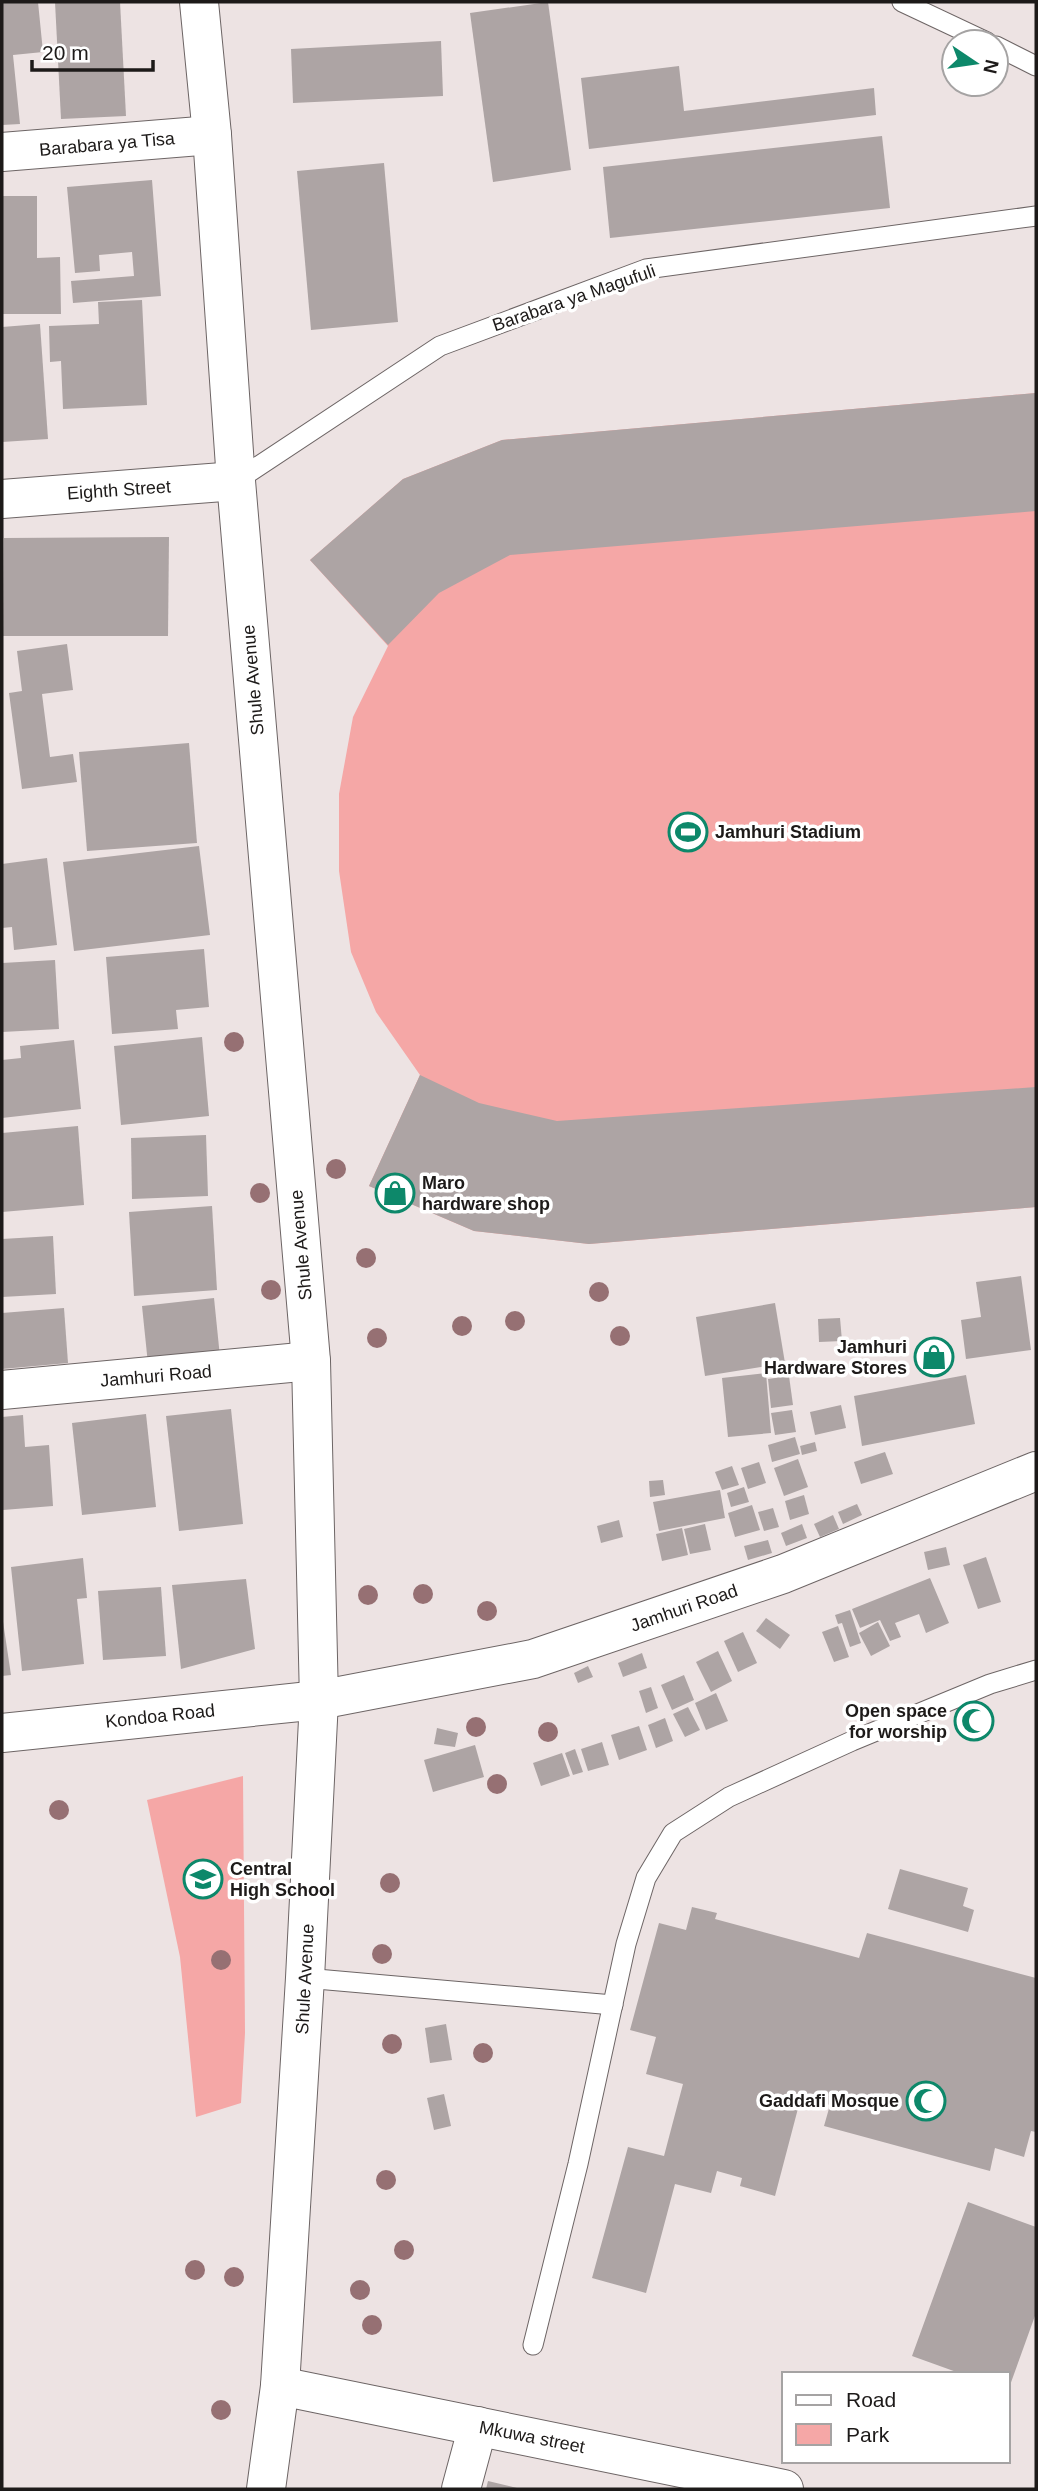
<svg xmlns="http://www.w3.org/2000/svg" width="1038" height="2491" font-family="Arial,sans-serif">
	<rect width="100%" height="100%" fill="#ede3e3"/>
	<!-- green -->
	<g fill="#f5a7a6">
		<polygon points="1036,393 1036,1207 589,1244 474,1231 369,1186 420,1075 376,1012 351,952 339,871 339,794 353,717 388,646 310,560 403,479 502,440"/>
		<polygon points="243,1776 245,2033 241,2103 196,2117 180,1957 147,1800"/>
	</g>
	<!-- building -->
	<g fill="#ada4a4">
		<polygon points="2,2 38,2 43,52 13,55 20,124 2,125"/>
		<polygon points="55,2 120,2 126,116 61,119"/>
		<polygon points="548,2 571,170 493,182 470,13"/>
		<polygon points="441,41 443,96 293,103 291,49"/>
		<polygon points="679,66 684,111 874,88 876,115 589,149 581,78"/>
		<polygon points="882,136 890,208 610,238 603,167"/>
		<polygon points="384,163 398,322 311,330 297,171"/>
		<polygon points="152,180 161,296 73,303 71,281 134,276 132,252 99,255 100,271 75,273 67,187"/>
		<polygon points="2,196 37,196 37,258 60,257 61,314 2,314"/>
		<polygon points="142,300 147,405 63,409 61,361 50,362 49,326 99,324 98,302"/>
		<polygon points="40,324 48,439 2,442 2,327"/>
		<polygon points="1036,393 1036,511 510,555 439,593 388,645 310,560 403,479 502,440"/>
		<polygon points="169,537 168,636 3,636 4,538"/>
		<polygon points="67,644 73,690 42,694 50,757 73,754 77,782 22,789 9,693 22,691 17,651"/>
		<polygon points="189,743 197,843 87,851 79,752"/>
		<polygon points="199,846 210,935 74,951 63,862"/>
		<polygon points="47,858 57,945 14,950 12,927 2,928 2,864"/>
		<polygon points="204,949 209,1007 176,1010 178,1029 112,1034 106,957"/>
		<polygon points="55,960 59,1029 2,1032 2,963"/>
		<polygon points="202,1037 209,1116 121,1125 114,1046"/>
		<polygon points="74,1040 81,1109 2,1118 2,1060 21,1058 20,1046"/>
		<polygon points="420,1075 479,1103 557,1121 1036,1087 1036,1207 589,1244 474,1231 369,1186"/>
		<polygon points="78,1126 84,1205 2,1212 2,1133"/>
		<polygon points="206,1135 208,1196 132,1199 131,1138"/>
		<polygon points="212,1206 217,1290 134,1296 129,1212"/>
		<polygon points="53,1236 56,1294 2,1297 2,1239"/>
		<polygon points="1021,1276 1031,1350 966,1359 961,1320 981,1317 976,1282"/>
		<polygon points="214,1298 220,1357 148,1364 142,1306"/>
		<polygon points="775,1303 785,1363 705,1376 696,1317"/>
		<polygon points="64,1308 68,1363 2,1369 2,1313"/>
		<polygon points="840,1318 842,1341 819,1342 818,1319"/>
		<polygon points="766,1373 771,1433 728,1437 722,1378"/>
		<polygon points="966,1375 975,1424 862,1446 854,1396"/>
		<polygon points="789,1376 793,1405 771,1408 768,1379"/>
		<polygon points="841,1405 846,1428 815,1435 810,1412"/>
		<polygon points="231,1409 243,1524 179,1531 166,1416"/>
		<polygon points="792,1410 796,1432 775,1435 771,1413"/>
		<polygon points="146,1414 156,1507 82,1515 72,1423"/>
		<polygon points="23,1415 25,1447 49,1445 53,1506 3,1510 2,1417"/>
		<polygon points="795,1437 800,1454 772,1462 768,1445"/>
		<polygon points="815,1442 817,1451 802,1455 800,1446"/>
		<polygon points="885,1452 893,1474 861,1484 854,1462"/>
		<polygon points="798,1459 808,1487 784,1496 774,1468"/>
		<polygon points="759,1462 766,1483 748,1489 741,1468"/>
		<polygon points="732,1466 739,1485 722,1490 715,1472"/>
		<polygon points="663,1480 665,1495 650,1497 649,1481"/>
		<polygon points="744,1487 749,1502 731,1507 727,1493"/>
		<polygon points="720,1490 725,1518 659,1531 653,1502"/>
		<polygon points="804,1495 809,1514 790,1520 785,1501"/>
		<polygon points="857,1504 862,1515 843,1524 838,1512"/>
		<polygon points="752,1505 760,1530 735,1537 728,1513"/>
		<polygon points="773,1508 779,1527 764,1531 758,1512"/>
		<polygon points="833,1515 839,1529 820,1537 814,1524"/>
		<polygon points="619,1520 623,1537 601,1543 597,1526"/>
		<polygon points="705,1524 711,1550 690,1554 684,1529"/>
		<polygon points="802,1524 807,1538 786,1546 781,1533"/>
		<polygon points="682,1528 688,1555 662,1561 656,1534"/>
		<polygon points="768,1540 772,1553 748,1560 744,1546"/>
		<polygon points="946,1547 950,1565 928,1570 924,1552"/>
		<polygon points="986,1557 1001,1602 978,1609 963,1565"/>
		<polygon points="83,1558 87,1598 77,1599 84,1664 22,1671 11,1567"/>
		<polygon points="930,1578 949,1623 926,1633 919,1614 895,1623 901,1637 890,1641 880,1620 860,1628 852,1609"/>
		<polygon points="246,1579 255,1649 181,1669 172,1585"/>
		<polygon points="161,1587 166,1656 103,1660 98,1591"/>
		<polygon points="850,1610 861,1643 850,1647 842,1623 838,1624 835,1615"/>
		<polygon points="2,1615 11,1675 2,1676"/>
		<polygon points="766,1618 790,1635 780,1649 756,1631"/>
		<polygon points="878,1622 890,1646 871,1656 859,1633"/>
		<polygon points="838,1626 849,1657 834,1662 822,1632"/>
		<polygon points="743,1632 757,1663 738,1672 724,1641"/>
		<polygon points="718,1651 732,1681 711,1692 696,1662"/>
		<polygon points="642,1653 647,1668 623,1677 618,1663"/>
		<polygon points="588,1666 593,1677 578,1683 574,1673"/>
		<polygon points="684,1675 694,1700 672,1710 661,1685"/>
		<polygon points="651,1687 658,1708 646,1713 639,1691"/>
		<polygon points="716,1693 728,1721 706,1730 695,1703"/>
		<polygon points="688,1707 700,1730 685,1737 673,1714"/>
		<polygon points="665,1718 673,1741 656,1748 648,1725"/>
		<polygon points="639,1726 647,1750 619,1760 611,1735"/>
		<polygon points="437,1728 458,1733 455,1747 434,1744"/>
		<polygon points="602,1742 609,1765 588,1771 581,1749"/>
		<polygon points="475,1745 484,1777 433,1792 424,1760"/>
		<polygon points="575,1749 583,1772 573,1775 565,1753"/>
		<polygon points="562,1753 570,1776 541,1786 533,1763"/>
		<polygon points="900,1869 968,1888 963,1906 974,1910 968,1932 888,1909"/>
		<polygon points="692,1907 717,1913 715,1919 859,1958 867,1933 1036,1978 1036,2132 1031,2131 1024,2157 995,2148 990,2171 824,2126 830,2105 801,2097 775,2196 740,2186 742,2178 717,2171 711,2193 675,2184 646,2293 592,2278 628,2147 664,2156 683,2084 646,2074 656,2037 630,2030 659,1923 686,1930"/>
		<polygon points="446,2024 452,2060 430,2063 425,2028"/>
		<polygon points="444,2094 451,2126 434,2130 427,2098"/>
		<polygon points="968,2202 1036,2227 1036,2313 1009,2388 1008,2374 962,2374 912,2356"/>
		<polygon points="488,2481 517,2488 517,2489 486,2489"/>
	</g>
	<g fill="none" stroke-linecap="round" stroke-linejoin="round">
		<defs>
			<g id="lane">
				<polyline points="902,2 987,42"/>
				<polyline points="996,46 1036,66"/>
				<polyline points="236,481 440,346 646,269 1036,216"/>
				<polyline points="305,1978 613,2005"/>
				<polyline points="533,2345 578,2164 626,1944 646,1878 673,1833 729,1797 852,1741 990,1684 1036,1670"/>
			</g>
			<g id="street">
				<polyline points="2,152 212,135"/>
				<polyline points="2,499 236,481"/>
				<polyline points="2,1390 311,1361"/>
				<polyline points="2,1733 319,1700 533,1659 783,1574 1036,1471"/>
				<polyline points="280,2386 784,2489"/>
				<polyline points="461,2489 478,2426"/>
			</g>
			<polyline id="secondary" points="199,2 212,135 236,481 311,1361 319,1700 305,1978 280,2386 266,2489"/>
		</defs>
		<!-- lane casing -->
		<use href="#lane" stroke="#6d6565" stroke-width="21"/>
		<!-- street casing -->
		<use href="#street" stroke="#6d6565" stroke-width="40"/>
		<!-- secondary casing -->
		<use href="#secondary" stroke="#6d6565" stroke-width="40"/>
		<!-- lane -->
		<use href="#lane" stroke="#fff" stroke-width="19"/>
		<!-- street -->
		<use href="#street" stroke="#fff" stroke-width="38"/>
		<!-- secondary -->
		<use href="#secondary" stroke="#fff" stroke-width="38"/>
	</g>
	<!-- trees -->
	<g fill="#967073">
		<circle cx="234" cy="1042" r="10"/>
		<circle cx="336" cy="1169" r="10"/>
		<circle cx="260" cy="1193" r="10"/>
		<circle cx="366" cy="1258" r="10"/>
		<circle cx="271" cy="1290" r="10"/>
		<circle cx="599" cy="1292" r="10"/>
		<circle cx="515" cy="1321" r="10"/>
		<circle cx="462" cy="1326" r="10"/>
		<circle cx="620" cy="1336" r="10"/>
		<circle cx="377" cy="1338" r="10"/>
		<circle cx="423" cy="1594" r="10"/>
		<circle cx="368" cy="1595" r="10"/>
		<circle cx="487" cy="1611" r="10"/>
		<circle cx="476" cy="1727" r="10"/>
		<circle cx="548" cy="1732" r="10"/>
		<circle cx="497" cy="1784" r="10"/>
		<circle cx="59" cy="1810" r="10"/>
		<circle cx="390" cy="1883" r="10"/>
		<circle cx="382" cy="1954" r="10"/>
		<circle cx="221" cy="1960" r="10"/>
		<circle cx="392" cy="2044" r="10"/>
		<circle cx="483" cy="2053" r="10"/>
		<circle cx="386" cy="2180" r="10"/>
		<circle cx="404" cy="2250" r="10"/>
		<circle cx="195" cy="2270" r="10"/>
		<circle cx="234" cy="2277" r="10"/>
		<circle cx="360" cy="2290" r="10"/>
		<circle cx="372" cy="2325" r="10"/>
		<circle cx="221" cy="2410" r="10"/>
	</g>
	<!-- icons -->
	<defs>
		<symbol id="stadium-ring" viewBox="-11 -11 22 22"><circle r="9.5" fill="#fff" stroke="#0d886a" stroke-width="1.5"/><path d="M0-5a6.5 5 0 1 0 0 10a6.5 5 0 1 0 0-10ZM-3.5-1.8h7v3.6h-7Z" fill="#0d886a"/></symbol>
		<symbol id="shop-ring" viewBox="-11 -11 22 22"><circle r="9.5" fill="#fff" stroke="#0d886a" stroke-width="1.5"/><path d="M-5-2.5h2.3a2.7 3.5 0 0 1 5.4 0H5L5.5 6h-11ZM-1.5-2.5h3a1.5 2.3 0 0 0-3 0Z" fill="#0d886a"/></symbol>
		<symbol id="mosque-ring" viewBox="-11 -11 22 22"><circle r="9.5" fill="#fff" stroke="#0d886a" stroke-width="1.5"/><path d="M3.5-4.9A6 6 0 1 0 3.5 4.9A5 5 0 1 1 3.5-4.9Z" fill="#0d886a"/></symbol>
		<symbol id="school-ring" viewBox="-11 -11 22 22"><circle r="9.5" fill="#fff" stroke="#0d886a" stroke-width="1.5"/><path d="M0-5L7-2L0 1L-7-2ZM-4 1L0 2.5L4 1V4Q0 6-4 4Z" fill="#0d886a"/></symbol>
	</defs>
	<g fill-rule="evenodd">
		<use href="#stadium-ring" x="666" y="810" width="44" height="44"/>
		<use href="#shop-ring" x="373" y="1171" width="44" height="44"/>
		<use href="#shop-ring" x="912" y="1335" width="44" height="44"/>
		<use href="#mosque-ring" x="952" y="1699" width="44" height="44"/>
		<use href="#school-ring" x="181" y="1857" width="44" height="44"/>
		<use href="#mosque-ring" x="904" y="2079" width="44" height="44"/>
	</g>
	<g text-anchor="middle" stroke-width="7" stroke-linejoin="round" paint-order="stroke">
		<!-- street labels -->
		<g font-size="18" fill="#1d1a19" stroke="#fff">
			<text transform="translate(107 144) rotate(-5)" y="6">Barabara ya Tisa</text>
			<text transform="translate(574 298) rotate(-19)" y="6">Barabara ya Magufuli</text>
			<text transform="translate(119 490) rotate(-4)" y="6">Eighth Street</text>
			<text transform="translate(253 680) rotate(-95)" y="6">Shule Avenue</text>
			<text transform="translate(301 1245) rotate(-95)" y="6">Shule Avenue</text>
			<text transform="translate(156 1376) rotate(-5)" y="6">Jamhuri Road</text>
			<text transform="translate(684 1608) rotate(-19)" y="6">Jamhuri Road</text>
			<text transform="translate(160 1716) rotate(-6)" y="6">Kondoa Road</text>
			<text transform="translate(305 1979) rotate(-87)" y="6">Shule Avenue</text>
			<text transform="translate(532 2437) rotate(11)" y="6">Mkuwa street</text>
		</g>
		<!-- poi labels -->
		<g font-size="18" font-weight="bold" fill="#1d1a19" stroke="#fff" text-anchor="start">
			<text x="715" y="838">Jamhuri Stadium</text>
			<text x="422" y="1189">Maro<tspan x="422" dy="21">hardware shop</tspan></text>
			<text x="907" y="1353" text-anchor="end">Jamhuri<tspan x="907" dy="21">Hardware Stores</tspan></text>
			<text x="947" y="1717" text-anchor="end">Open space<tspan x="947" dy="21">for worship</tspan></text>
			<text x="230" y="1875">Central<tspan x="230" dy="21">High School</tspan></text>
			<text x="899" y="2107" text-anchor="end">Gaddafi Mosque</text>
		</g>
	</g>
	<!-- border -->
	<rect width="1038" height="2491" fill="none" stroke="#1d1a19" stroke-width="7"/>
	<!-- legend -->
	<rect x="782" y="2372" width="228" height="91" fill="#ffffff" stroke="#a5a3a3" stroke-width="2"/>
	<rect x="796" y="2395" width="35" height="10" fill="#ffffff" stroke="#a5a3a3" stroke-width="2"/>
	<text x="846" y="2407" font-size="21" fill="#1d1a19">Road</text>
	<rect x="796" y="2424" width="35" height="21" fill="#f5a7a6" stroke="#a5a3a3" stroke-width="2"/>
	<text x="846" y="2442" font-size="21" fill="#1d1a19">Park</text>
	<!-- north arrow -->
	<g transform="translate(975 63) rotate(103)"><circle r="33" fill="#ffffff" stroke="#a5a3a3" stroke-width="2"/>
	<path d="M0-5L12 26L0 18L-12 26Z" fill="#0d886a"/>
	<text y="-10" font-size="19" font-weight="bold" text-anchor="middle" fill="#1d1a19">N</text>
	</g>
	<!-- scale -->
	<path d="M32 60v10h121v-10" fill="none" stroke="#1d1a19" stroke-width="3.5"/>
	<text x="42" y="60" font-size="21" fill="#1d1a19" stroke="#ffffff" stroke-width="5" paint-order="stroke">20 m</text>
</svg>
